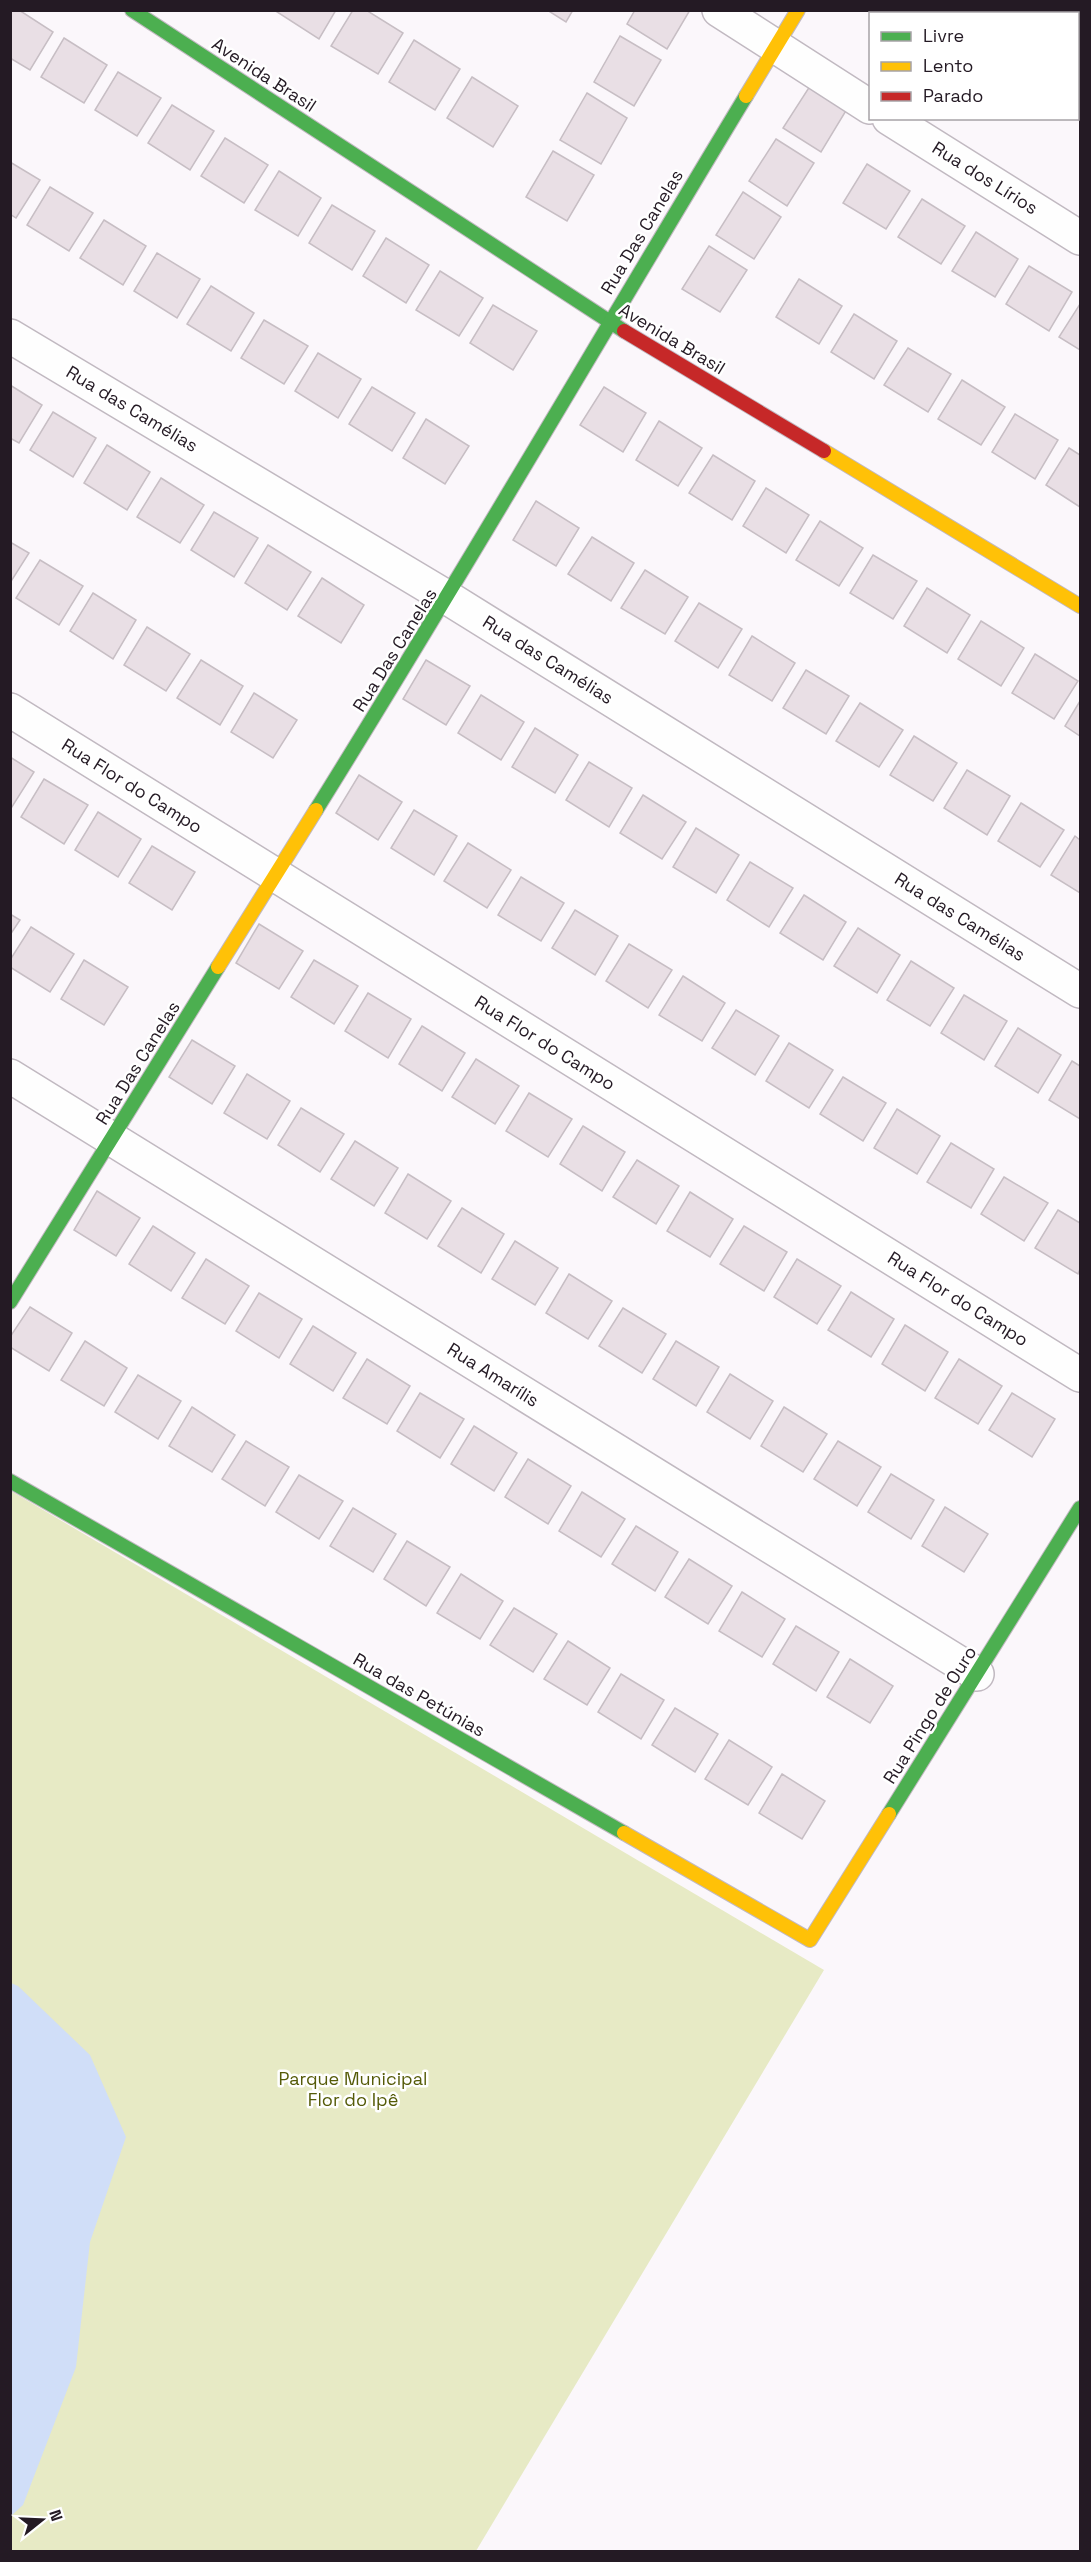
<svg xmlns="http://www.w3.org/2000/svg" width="1091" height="2562" font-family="'Space Grotesk',sans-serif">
	<rect width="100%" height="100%" fill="#fbf7fb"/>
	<!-- green -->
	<polygon fill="#e7eac5" points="11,1491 824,1970 476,2551 11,2552"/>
	<!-- water -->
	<polygon fill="#d0def8" points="11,1983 18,1986 90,2055 126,2137 90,2242 76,2367 23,2505 11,2516"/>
	<!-- building -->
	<g fill="#e9dfe5" stroke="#c7bec4" stroke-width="1.5">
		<polygon points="10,10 19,10 53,32 30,70 10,58"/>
		<polygon points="274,10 336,10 319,39"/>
		<polygon points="353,10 366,10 403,33 378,74 331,46"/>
		<polygon points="547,10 573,10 566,22"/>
		<polygon points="635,10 690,10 667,49 627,24"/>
		<polygon points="902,10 951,10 949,14 906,14"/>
		<polygon points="620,36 661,60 634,106 594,82"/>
		<polygon points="64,38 107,65 84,103 41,77"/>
		<polygon points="414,40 460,69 435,110 389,82"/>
		<polygon points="1079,68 1080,68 1080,121 1076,118"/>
		<polygon points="118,72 161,98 137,136 95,110"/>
		<polygon points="472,77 518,106 493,147 447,118"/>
		<polygon points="810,86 847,109 821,152 783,128"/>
		<polygon points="587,93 627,118 601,164 560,140"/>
		<polygon points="172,105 214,131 190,170 148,143"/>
		<polygon points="225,138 268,165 244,203 201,176"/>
		<polygon points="776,139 814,163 787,206 749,181"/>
		<polygon points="553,151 594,175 567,221 526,197"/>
		<polygon points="10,162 40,180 16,218 10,214"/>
		<polygon points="867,164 910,191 886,229 843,203"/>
		<polygon points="279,171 321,198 298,236 255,210"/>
		<polygon points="50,187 93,213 69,251 27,225"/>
		<polygon points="743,192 781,217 754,259 716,235"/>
		<polygon points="922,199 965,226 941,264 898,237"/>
		<polygon points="332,205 375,231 352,270 309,243"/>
		<polygon points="104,220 146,246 123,285 80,258"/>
		<polygon points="976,232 1018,259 995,297 952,271"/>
		<polygon points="386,238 429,265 406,303 363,276"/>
		<polygon points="709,246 747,270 720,312 682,289"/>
		<polygon points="157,253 200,279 177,318 134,291"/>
		<polygon points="1029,266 1072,292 1049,331 1006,304"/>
		<polygon points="440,271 483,298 459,336 416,310"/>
		<polygon points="799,279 842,306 819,344 776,317"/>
		<polygon points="211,286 254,313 231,351 187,324"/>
		<polygon points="1080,304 1080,350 1059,337"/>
		<polygon points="493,305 537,331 513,370 470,343"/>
		<polygon points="854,314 897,341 874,379 831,352"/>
		<polygon points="264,320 308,346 284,384 241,358"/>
		<polygon points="908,348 951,374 928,412 884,385"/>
		<polygon points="318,353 361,379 338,418 295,391"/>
		<polygon points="962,380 1005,407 981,445 938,419"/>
		<polygon points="10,385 42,405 19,443 10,438"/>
		<polygon points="372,387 415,413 392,451 349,424"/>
		<polygon points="604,387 646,413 623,452 580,425"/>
		<polygon points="53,412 96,438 73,477 30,450"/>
		<polygon points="1015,414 1058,440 1035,479 992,452"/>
		<polygon points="426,419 469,446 445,484 403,458"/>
		<polygon points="659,421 702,448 678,486 636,460"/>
		<polygon points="107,445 150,472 127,510 84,483"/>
		<polygon points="1069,448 1080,455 1080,507 1046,485"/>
		<polygon points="713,455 755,481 732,520 689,493"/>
		<polygon points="161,478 204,505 180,543 137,517"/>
		<polygon points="766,488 809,515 786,553 743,526"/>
		<polygon points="536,501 579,528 556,566 513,540"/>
		<polygon points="214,512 258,538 234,577 191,550"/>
		<polygon points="820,521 863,548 839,586 796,560"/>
		<polygon points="592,537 634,563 611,601 568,574"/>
		<polygon points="10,542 29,553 10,583"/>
		<polygon points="268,545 311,572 287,610 245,583"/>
		<polygon points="873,555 917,581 893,619 850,593"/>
		<polygon points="40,560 83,586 59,625 16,598"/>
		<polygon points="645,570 688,597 665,634 621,608"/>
		<polygon points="322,578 364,605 341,643 298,616"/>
		<polygon points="927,588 970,615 947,653 904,626"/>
		<polygon points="93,593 136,620 113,659 70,631"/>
		<polygon points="699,603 742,629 718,668 675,641"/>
		<polygon points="981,621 1024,648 1001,686 958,659"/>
		<polygon points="147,627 190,654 166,691 124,665"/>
		<polygon points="752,636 795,663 772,701 729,675"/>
		<polygon points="1035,654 1078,681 1054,719 1012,693"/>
		<polygon points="201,660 243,686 220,725 177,698"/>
		<polygon points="426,660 470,686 446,725 403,699"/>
		<polygon points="806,670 849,696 826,734 783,708"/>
		<polygon points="254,693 297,720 273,758 231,732"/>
		<polygon points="481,695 524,722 501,760 458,733"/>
		<polygon points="1080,701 1080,736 1065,726"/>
		<polygon points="860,703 903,730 879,767 836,741"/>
		<polygon points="535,728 578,755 555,793 512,767"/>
		<polygon points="914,736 957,763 933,801 890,775"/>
		<polygon points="10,757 34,772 10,810"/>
		<polygon points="589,762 632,788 609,827 566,800"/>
		<polygon points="967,770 1010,796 987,835 944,808"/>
		<polygon points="359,775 402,802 378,840 336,813"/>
		<polygon points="44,779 88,805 64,844 21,817"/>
		<polygon points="643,795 686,822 662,859 620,833"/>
		<polygon points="1021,803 1064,830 1040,867 998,841"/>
		<polygon points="414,810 457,836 434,875 391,848"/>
		<polygon points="98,812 141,839 118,877 75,850"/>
		<polygon points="696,828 739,855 716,893 673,867"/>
		<polygon points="1075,836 1080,840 1080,893 1051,875"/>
		<polygon points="468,843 511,870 487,908 444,881"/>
		<polygon points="152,846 195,872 172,910 129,883"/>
		<polygon points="750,862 793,888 769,927 727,900"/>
		<polygon points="521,877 564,903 541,941 498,915"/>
		<polygon points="804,895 846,922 823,960 780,933"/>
		<polygon points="575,910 618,936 595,975 552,948"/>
		<polygon points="10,914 20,920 10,935"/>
		<polygon points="259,924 303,951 279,989 236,963"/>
		<polygon points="31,927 74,954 50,992 10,967 10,960"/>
		<polygon points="858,928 900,955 877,993 834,966"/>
		<polygon points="629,944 672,970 648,1008 606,981"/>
		<polygon points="84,960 128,987 104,1025 61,999"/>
		<polygon points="314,960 358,986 334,1024 291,997"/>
		<polygon points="911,961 954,988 930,1026 887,1000"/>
		<polygon points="683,976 725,1003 702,1041 659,1015"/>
		<polygon points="368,993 411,1019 388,1058 345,1031"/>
		<polygon points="964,995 1007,1021 984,1060 941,1033"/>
		<polygon points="736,1010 779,1036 755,1075 712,1048"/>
		<polygon points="422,1026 465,1053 442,1091 399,1064"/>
		<polygon points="1018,1028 1061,1055 1038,1093 995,1066"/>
		<polygon points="192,1040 235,1066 212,1104 169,1077"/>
		<polygon points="789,1043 833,1070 809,1108 766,1081"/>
		<polygon points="476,1059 519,1086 495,1124 452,1097"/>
		<polygon points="1072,1061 1080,1066 1080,1119 1049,1100"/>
		<polygon points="247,1074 290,1101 267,1139 224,1113"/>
		<polygon points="843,1077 886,1103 863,1141 820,1114"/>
		<polygon points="529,1093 572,1119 548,1157 506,1131"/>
		<polygon points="301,1108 344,1134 320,1172 278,1145"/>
		<polygon points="897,1109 940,1136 917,1174 874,1148"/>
		<polygon points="583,1126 625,1152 602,1191 560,1164"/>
		<polygon points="355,1141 398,1168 374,1206 331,1179"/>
		<polygon points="951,1143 994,1169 971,1208 927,1182"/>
		<polygon points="637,1160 679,1186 656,1224 613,1197"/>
		<polygon points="408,1174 451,1201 427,1239 385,1213"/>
		<polygon points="1004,1177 1048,1203 1024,1241 981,1214"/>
		<polygon points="97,1191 140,1218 116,1256 74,1230"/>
		<polygon points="690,1192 733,1219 710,1257 667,1231"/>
		<polygon points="462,1208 504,1234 481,1273 438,1246"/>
		<polygon points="1058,1210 1080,1223 1080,1269 1078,1274 1035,1248"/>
		<polygon points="153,1226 195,1253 171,1291 129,1264"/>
		<polygon points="744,1226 787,1252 764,1291 720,1264"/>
		<polygon points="515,1241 558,1268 535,1305 492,1279"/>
		<polygon points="206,1259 249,1286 225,1324 182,1298"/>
		<polygon points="797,1259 841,1286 817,1324 774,1297"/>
		<polygon points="569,1274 612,1301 588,1339 546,1313"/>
		<polygon points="851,1292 894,1319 871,1357 828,1330"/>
		<polygon points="259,1293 302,1319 279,1358 236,1331"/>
		<polygon points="30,1307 72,1333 49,1371 10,1347 10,1337"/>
		<polygon points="623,1308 666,1334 642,1373 599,1346"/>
		<polygon points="905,1325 948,1352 925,1391 882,1364"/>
		<polygon points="313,1326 356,1353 333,1391 290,1364"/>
		<polygon points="85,1341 127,1368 104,1406 61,1380"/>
		<polygon points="676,1341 719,1367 696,1406 653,1379"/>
		<polygon points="367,1359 410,1386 387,1424 343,1398"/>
		<polygon points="959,1359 1002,1386 978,1424 935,1398"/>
		<polygon points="730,1374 773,1401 750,1439 707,1412"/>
		<polygon points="138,1375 181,1401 158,1439 115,1412"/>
		<polygon points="420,1393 464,1419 440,1458 397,1431"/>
		<polygon points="1012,1393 1055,1419 1032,1457 989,1430"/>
		<polygon points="192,1407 235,1435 212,1472 169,1446"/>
		<polygon points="784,1407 827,1434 803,1472 761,1446"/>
		<polygon points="474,1426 517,1453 494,1491 451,1464"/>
		<polygon points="246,1441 289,1467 265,1506 222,1479"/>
		<polygon points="838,1441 881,1467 857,1506 814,1479"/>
		<polygon points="528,1459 571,1486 548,1524 505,1497"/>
		<polygon points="891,1474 934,1500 911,1539 868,1512"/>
		<polygon points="299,1475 343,1501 319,1539 276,1512"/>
		<polygon points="582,1492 625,1519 601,1557 559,1531"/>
		<polygon points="945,1507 988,1534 964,1572 922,1546"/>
		<polygon points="353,1508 396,1534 373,1572 330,1546"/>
		<polygon points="636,1526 678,1552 655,1591 612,1564"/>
		<polygon points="407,1541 450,1567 426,1606 384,1579"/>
		<polygon points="689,1559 732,1586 708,1624 665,1597"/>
		<polygon points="461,1574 503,1601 480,1639 437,1613"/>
		<polygon points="742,1592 785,1619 762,1657 719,1631"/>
		<polygon points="514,1608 557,1634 533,1672 490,1645"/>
		<polygon points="796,1626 839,1652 816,1691 773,1664"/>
		<polygon points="568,1641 610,1668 587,1705 544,1679"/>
		<polygon points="850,1659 893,1686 870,1723 827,1697"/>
		<polygon points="621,1674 664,1700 641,1739 598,1712"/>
		<polygon points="675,1708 718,1734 695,1772 652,1745"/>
		<polygon points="729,1740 772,1767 748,1805 705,1779"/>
		<polygon points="782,1774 825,1801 802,1839 759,1813"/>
	</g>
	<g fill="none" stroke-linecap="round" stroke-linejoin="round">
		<defs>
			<g id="street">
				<polyline points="719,10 870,107"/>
				<polyline points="889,118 1080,238"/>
				<polyline points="10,336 448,598 1080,991"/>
				<polyline points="10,710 1080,1375"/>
				<polyline points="10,1076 977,1674"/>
			</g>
			<g id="fast">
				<polyline points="132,10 624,331"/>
				<path d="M 316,810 C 463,574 602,334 746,96"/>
				<polyline points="10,1302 218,967"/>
				<polyline points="10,1481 624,1833"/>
				<polyline points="889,1814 1080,1508"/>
			</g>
			<g id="slow">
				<polyline points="746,96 798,10"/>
				<polyline points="824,451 1080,606"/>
				<polyline points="218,967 316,810"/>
				<polyline points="624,1833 810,1940 889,1814"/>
			</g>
			<polyline id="jam" points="624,331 824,451"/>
		</defs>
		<!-- street casing -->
		<use href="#street" stroke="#c1b9c1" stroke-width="36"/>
		<!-- fast casing -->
		<use href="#fast" stroke="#c1b9c1" stroke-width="16"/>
		<!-- slow casing -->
		<use href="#slow" stroke="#c1b9c1" stroke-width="16"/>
		<!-- jam casing -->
		<use href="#jam" stroke="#c1b9c1" stroke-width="16"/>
		<!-- street -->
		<use href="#street" stroke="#fefefe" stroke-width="33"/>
		<!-- fast -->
		<use href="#fast" stroke="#4caf50" stroke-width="14"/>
		<!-- slow -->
		<use href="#slow" stroke="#ffc107" stroke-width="14"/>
		<!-- jam -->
		<use href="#jam" stroke="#c62828" stroke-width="14"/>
	</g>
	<g text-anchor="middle" stroke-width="5" stroke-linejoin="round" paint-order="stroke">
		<!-- street labels -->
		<g font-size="18" fill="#241a24" stroke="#fff">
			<text transform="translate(264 75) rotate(33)" y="6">Avenida Brasil</text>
			<text transform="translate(985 178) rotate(32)" y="6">Rua dos Lírios</text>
			<text transform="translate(642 232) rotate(-59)" y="6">Rua Das Canelas</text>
			<text transform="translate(672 339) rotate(31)" y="6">Avenida Brasil</text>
			<text transform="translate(132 409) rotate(31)" y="6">Rua das Camélias</text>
			<text transform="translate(395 650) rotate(-58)" y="6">Rua Das Canelas</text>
			<text transform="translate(548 660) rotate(32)" y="6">Rua das Camélias</text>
			<text transform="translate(132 786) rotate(32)" y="6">Rua Flor do Campo</text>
			<text transform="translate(960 917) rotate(32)" y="6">Rua das Camélias</text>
			<text transform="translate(545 1043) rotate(32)" y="6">Rua Flor do Campo</text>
			<text transform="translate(138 1063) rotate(-58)" y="6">Rua Das Canelas</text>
			<text transform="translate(958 1299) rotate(32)" y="6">Rua Flor do Campo</text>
			<text transform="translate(493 1375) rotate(32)" y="6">Rua Amarílis</text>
			<text transform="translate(419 1695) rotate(30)" y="6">Rua das Petúnias</text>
			<text transform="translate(930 1715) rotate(-58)" y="6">Rua Pingo de Ouro</text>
		</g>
		<!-- park labels -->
		<g font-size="18" fill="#555b08" stroke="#fff">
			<text x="353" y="2085">Parque Municipal<tspan x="353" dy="21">Flor do Ipê</tspan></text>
		</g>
	</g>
	<!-- border -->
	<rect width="1091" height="2562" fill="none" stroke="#241a24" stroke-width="24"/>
	<!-- legend -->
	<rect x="869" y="12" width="210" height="108" fill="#ffffff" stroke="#a7a3a7" stroke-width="1.5"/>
	<rect x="881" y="32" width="30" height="9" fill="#4caf50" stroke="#a7a3a7" stroke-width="1.5"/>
	<text x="923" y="42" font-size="18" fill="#241a24">Livre</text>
	<rect x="881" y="62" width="30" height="9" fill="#ffc107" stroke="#a7a3a7" stroke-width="1.5"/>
	<text x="923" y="72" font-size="18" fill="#241a24">Lento</text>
	<rect x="881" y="92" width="30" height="9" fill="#c62828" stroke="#a7a3a7" stroke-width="1.5"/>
	<text x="923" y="102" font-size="18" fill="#241a24">Parado</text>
	<!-- north arrow -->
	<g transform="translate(42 2520) rotate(72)" stroke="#ffffff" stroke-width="4.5" paint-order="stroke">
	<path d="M0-4.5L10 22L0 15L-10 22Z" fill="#241a24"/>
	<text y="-9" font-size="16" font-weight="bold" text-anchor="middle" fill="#241a24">N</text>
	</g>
</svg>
